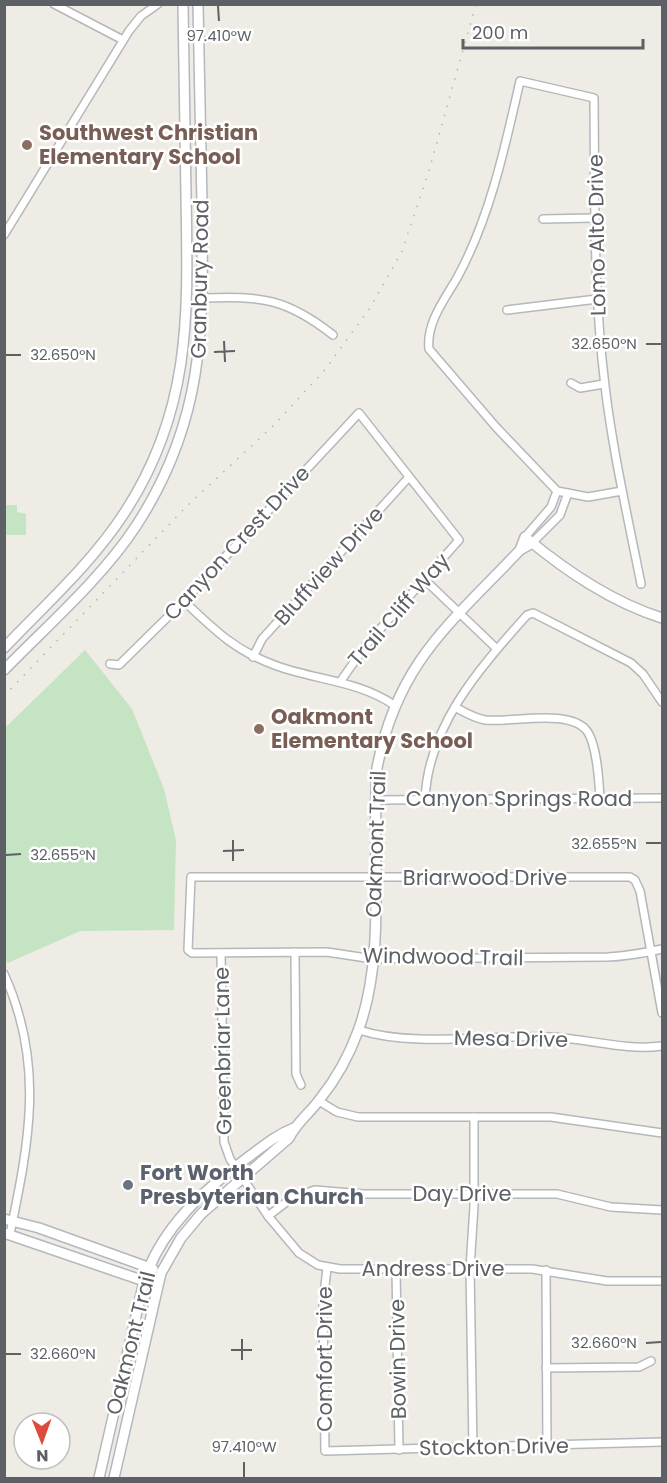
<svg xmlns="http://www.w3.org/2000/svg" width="667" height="1483" font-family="Poppins,sans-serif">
	<rect width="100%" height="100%" fill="#eeece5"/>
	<!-- green -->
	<g fill="#c4e4c4">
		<polygon points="5,505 17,505 17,512 26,514 26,535 5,535"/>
		<polygon points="85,650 132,709 164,789 176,840 174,930 80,931 8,963 4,958 5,728"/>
	</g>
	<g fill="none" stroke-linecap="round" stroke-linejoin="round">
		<defs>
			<g id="street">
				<polyline points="54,4 123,40"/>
				<polyline points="543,219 595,218"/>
				<polyline points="4,235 129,31 141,16 158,4"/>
				<path d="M 203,298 C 261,296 286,298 333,335"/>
				<polyline points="507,310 597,299"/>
				<polyline points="571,383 580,388 604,384"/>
				<path d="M 622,491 L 588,497 L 557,491 L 496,427 L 429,349 C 426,323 445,299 457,278 C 490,218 505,147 520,81 L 594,98 C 595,194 593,290 605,386 C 613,453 628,518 641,584"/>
				<polyline points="525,537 551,507 557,491"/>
				<polyline points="532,543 560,515 568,493"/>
				<polyline points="425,580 497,649"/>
				<path d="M 184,601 C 214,630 237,652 277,666 C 316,680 359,681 394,705"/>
				<polyline points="253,657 262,639 409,477"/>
				<polyline points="110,664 119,665 184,601 359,413 459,540 366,645 340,682"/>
				<path d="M 455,707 C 464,712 474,718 485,720 C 511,723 570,708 587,731 C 597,745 599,781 600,798"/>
				<polyline points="375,800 662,798"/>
				<path d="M 425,800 C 428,725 480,668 527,615 L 533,613 L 543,618 L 631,663 L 643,674 L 662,702"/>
				<path d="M 662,949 C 644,953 627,956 608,957 L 373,959 L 327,952 L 192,953 L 188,950 L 191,877 L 630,877 L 635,880 L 640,891 L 662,1013"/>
				<polyline points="295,952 296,1074 301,1085"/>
				<polyline points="221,954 224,1142 230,1159 268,1216 299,1253 318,1265 340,1269 532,1269 607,1281 662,1281"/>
				<path d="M 4,974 C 45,1064 29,1142 10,1234"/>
				<path d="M 359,1030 C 415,1048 492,1034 552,1037 C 590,1039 625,1051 662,1046"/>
				<polyline points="319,1101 337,1112 358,1117 551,1117 662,1133"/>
				<polyline points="268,1216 293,1197 315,1190 363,1194 557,1194 611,1207 662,1210"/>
				<polyline points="327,1268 323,1303 325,1451 662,1442"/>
				<polyline points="396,1268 399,1450"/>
				<polyline points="546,1270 547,1446"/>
				<polyline points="546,1368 639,1367 651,1361"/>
				<polyline points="473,1448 470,1268 474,1206 474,1117"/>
			</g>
			<g id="secondary">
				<path d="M 520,550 L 525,537 C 566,571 611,602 662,618"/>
				<path d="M 4,648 C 46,604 92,563 125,512 C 192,409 188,313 186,196 C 185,132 184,68 183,4"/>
				<path d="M 4,670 C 48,625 102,578 136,526 C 206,419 203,326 202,204 C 201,137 199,71 198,4"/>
				<polyline points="4,1219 39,1228 153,1269"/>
				<polyline points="4,1233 150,1283"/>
				<path d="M 99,1478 L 144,1281 C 162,1227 203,1191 247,1158 C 262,1147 276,1135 294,1128"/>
				<path d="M 114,1478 L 161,1273 L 181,1238 L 201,1214 L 289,1138 C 296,1123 310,1113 320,1099 C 336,1079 349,1056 358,1031 C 387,955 371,850 377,768 C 397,663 450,624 520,550 L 532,543"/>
			</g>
		</defs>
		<!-- street casing -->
		<use href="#street" stroke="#b6b7bb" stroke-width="10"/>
		<!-- secondary casing -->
		<use href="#secondary" stroke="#b4b7bc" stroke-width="12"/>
		<!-- street -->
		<use href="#street" stroke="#fff" stroke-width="7"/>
		<!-- secondary -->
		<use href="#secondary" stroke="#fff" stroke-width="9"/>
		<!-- rail -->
		<polyline stroke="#b3b4b5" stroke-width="1.5" stroke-dasharray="1.5 8" stroke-linecap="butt" points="4,696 187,506 274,425 324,371 370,308 402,251 428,174 476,4"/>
	</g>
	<!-- ticks -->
	<path fill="none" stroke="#5d6065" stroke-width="2" d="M 218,6 L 219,21M 224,341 L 225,362M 646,344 L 661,344M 214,352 L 235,351M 6,355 L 21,355M 233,840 L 233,861M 646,843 L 661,843M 223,851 L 244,850M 6,855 L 21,854M 242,1339 L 242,1360M 646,1343 L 661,1342M 231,1350 L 252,1350M 6,1354 L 21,1354M 244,1462 L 244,1477"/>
	<!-- markers -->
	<g fill="#8d6e63" stroke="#fff" stroke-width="2">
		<circle cx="27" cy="145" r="6"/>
		<circle cx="259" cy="729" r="6"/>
	</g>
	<circle fill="#6b7280" stroke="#fff" stroke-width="2" cx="128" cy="1185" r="6"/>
	<g text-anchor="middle" stroke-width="5" stroke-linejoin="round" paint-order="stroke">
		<!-- education labels -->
		<g font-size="21" font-weight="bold" fill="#785e54" stroke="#fff" text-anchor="start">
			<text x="39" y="140">Southwest Christian<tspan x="39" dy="24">Elementary School</tspan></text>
			<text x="271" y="724">Oakmont<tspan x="271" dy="24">Elementary School</tspan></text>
		</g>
		<!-- street labels -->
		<g font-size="21" fill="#5d6065" stroke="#fff">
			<text transform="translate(597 235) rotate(-91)" y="7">Lomo Alto Drive</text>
			<text transform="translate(200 279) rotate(-89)" y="7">Granbury Road</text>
			<text transform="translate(237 543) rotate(-47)" y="7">Canyon Crest Drive</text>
			<text transform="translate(329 566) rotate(-48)" y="7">Bluffview Drive</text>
			<text transform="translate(399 610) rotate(-49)" y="7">Trail Cliff Way</text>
			<text x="519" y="806">Canyon Springs Road</text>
			<text transform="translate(376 844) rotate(-88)" y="7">Oakmont Trail</text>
			<text x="485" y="885">Briarwood Drive</text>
			<text transform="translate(443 957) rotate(1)" y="7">Windwood Trail</text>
			<text transform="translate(511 1039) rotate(1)" y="7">Mesa Drive</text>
			<text transform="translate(223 1051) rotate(-91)" y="7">Greenbriar Lane</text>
			<text x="462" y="1201">Day Drive</text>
			<text x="433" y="1276">Andress Drive</text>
			<text transform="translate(131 1343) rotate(-76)" y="7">Oakmont Trail</text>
			<text transform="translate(325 1359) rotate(-90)" y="7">Comfort Drive</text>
			<text transform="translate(398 1359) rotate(-91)" y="7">Bowin Drive</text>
			<text transform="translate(494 1447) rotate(-1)" y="7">Stockton Drive</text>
		</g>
		<!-- worship labels -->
		<g font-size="21" font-weight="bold" fill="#5b616d" stroke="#fff" text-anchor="start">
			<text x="140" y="1180">Fort Worth<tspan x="140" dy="24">Presbyterian Church</tspan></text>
		</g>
	</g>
	<g font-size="15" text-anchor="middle" fill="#5d6065" stroke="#fff" stroke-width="5" stroke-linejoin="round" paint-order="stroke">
		<text x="219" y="41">97.410°W</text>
		<text x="604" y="349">32.650°N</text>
		<text x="63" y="360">32.650°N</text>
		<text x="604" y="849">32.655°N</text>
		<text x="63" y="860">32.655°N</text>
		<text x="604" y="1348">32.660°N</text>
		<text x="63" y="1359">32.660°N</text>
		<text x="244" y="1452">97.410°W</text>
	</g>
	<!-- border -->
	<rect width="667" height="1483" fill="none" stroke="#5d6065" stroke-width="12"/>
	<!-- north arrow -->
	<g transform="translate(42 1441) rotate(179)"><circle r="28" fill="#ffffff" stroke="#bebfc1" stroke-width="1.5"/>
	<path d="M0-4.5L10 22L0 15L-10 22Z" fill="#dc4b3d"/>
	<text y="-9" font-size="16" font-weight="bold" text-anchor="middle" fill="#5d6065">N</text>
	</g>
	<!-- scale -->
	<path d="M463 39v9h180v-9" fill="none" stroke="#5d6065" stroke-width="3"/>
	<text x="472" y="39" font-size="18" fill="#5d6065" stroke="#ffffff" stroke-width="4.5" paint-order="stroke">200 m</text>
</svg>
